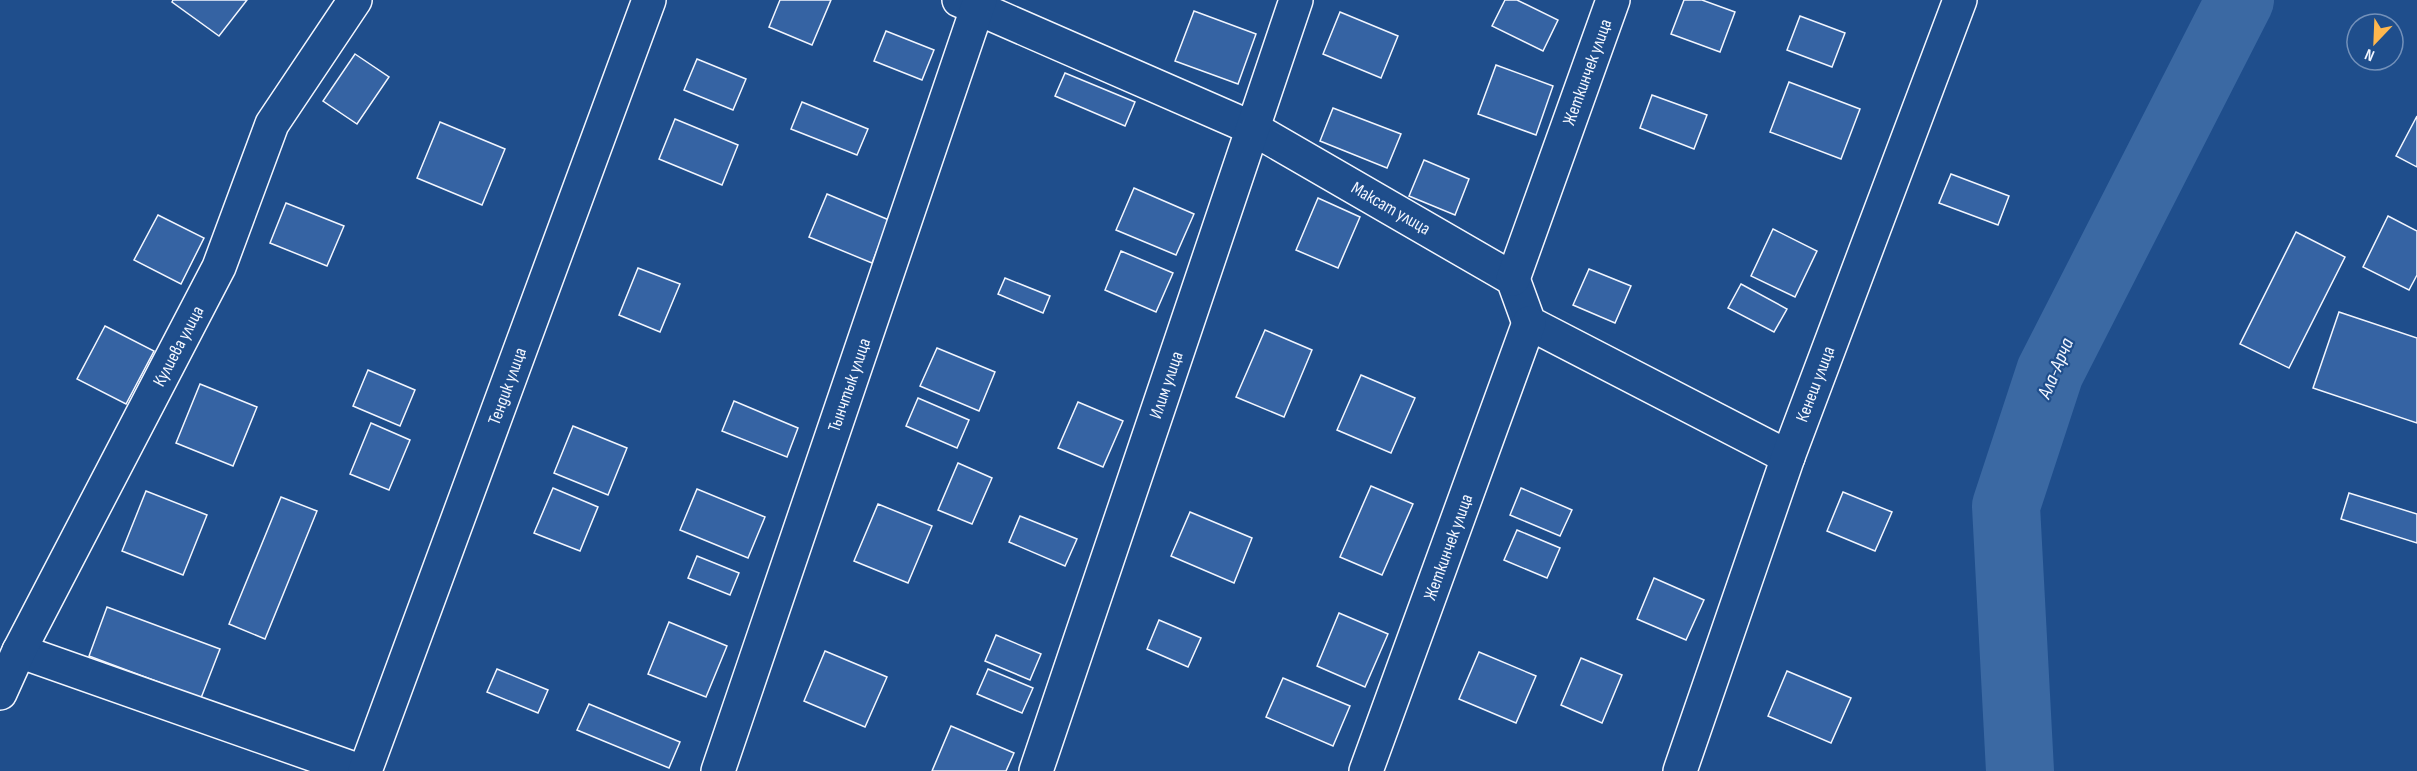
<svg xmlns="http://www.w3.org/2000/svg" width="2417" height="771" font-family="'Sofia Sans Condensed',sans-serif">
	<rect width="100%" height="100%" fill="#1f4e8c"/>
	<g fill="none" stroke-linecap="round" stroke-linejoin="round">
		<!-- river -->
		<polyline stroke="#3b69a3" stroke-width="68" points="2020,771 2006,506 2050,372 2240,0"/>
	</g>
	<!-- building -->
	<g fill="#3563a3" stroke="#f2f6ff" stroke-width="1.5">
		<polygon points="173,0 247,0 219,36 172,2"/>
		<polygon points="780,0 831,0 812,45 769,27"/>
		<polygon points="1505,0 1517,0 1558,20 1543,51 1492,26"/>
		<polygon points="1684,0 1702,0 1735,12 1720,52 1671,34"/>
		<polygon points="1194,11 1256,34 1238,84 1175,61"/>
		<polygon points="1340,12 1398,36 1381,78 1323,54"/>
		<polygon points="1800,16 1845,33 1832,67 1787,50"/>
		<polygon points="886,31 934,50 922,80 874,61"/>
		<polygon points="355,54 389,77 357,124 323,101"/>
		<polygon points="697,59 746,79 733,110 684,90"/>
		<polygon points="1496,65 1553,86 1536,135 1478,114"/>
		<polygon points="1065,73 1135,102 1125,126 1055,96"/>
		<polygon points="1789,82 1860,109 1841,159 1770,132"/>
		<polygon points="1652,95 1707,115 1694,149 1640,128"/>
		<polygon points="802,102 868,129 857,155 791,129"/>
		<polygon points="1333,108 1401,134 1387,168 1320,141"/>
		<polygon points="2417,116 2417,167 2396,156"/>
		<polygon points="675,119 738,145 722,185 659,159"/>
		<polygon points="440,122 505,149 482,205 417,178"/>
		<polygon points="1424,160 1469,179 1455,215 1409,196"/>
		<polygon points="1951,174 2009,196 1998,225 1939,203"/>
		<polygon points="1134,188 1194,214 1176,255 1116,230"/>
		<polygon points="827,194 889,220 872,263 809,237"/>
		<polygon points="1318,198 1360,217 1338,268 1296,250"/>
		<polygon points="286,203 344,226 327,266 270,243"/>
		<polygon points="158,215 204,238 181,284 134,260"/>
		<polygon points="2388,216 2417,231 2417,275 2409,290 2363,267"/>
		<polygon points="1773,229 1817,251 1795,297 1751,276"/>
		<polygon points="2296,232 2345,257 2289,368 2240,344"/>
		<polygon points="1121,251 1173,273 1156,312 1105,290"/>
		<polygon points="638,268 680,284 660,332 619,315"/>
		<polygon points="1589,269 1631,286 1615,323 1573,305"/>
		<polygon points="1005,278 1050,296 1043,313 998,294"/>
		<polygon points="1741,284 1787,309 1774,332 1728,308"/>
		<polygon points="2339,312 2417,338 2417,423 2313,388"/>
		<polygon points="105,326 154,351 126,404 77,379"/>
		<polygon points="1265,330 1312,350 1284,417 1236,397"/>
		<polygon points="937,348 995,372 979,411 920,386"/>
		<polygon points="368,370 415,390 400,426 353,406"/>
		<polygon points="1361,375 1415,398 1391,453 1337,430"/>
		<polygon points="200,384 257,407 233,466 176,443"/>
		<polygon points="918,398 969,420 957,448 906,426"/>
		<polygon points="734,401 798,428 787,457 722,431"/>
		<polygon points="1078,402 1123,421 1103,467 1058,448"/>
		<polygon points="371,423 410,440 389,490 350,474"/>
		<polygon points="573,426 627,448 608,495 554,473"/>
		<polygon points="958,463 992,478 972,524 938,510"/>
		<polygon points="1371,486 1413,504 1382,575 1340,557"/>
		<polygon points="553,488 598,507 580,551 534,533"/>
		<polygon points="1521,488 1572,510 1560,536 1510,515"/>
		<polygon points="697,489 765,517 748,558 680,530"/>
		<polygon points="146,491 207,515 183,575 122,551"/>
		<polygon points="1843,492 1892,512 1875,551 1827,531"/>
		<polygon points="2349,493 2417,514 2417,543 2341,519"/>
		<polygon points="281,497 317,511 265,639 229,624"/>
		<polygon points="878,504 932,526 908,583 854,561"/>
		<polygon points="1190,512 1252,538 1234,583 1171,556"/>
		<polygon points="1020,516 1077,539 1065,566 1009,542"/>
		<polygon points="1517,530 1560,548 1547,578 1504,560"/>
		<polygon points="697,556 739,573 730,595 688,578"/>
		<polygon points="1654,578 1704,600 1686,640 1637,619"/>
		<polygon points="107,607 220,649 201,698 89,656"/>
		<polygon points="1339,613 1388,634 1365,687 1317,666"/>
		<polygon points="1159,620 1201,638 1188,667 1147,649"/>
		<polygon points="669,622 727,646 706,697 648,674"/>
		<polygon points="996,635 1041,654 1030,680 985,661"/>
		<polygon points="825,651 887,677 865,727 804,701"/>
		<polygon points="1479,652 1536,676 1516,723 1459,699"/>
		<polygon points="1581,658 1622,675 1602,723 1561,705"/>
		<polygon points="497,669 548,690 538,713 487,692"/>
		<polygon points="988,669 1033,688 1022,713 977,694"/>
		<polygon points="1787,671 1851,698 1831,743 1768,716"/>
		<polygon points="1283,678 1350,706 1333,746 1266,717"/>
		<polygon points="589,704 680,742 669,768 577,730"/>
		<polygon points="951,726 1014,753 1006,771 932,771"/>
	</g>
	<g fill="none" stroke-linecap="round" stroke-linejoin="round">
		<defs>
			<g id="minor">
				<polyline points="959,0 1252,128 1513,279 1529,323 1788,457"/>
				<polyline points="1513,279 1613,0"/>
				<polyline points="19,651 360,771"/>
				<polyline points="0,693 19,651 219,267 272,124 355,0"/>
				<polyline points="365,771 649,0"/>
				<polyline points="718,771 980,0"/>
				<polyline points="1036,771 1296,0"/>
				<polyline points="1366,771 1529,323"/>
				<polyline points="1680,771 1788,457 1960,0"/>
			</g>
		</defs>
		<!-- minor casing -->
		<use href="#minor" stroke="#f2f6ff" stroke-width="36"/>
		<!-- minor -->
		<use href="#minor" stroke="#1f4e8c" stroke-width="33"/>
	</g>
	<g text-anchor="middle" stroke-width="4.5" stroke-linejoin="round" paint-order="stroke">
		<!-- street labels -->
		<g font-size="18" fill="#f2f6ff" stroke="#1f4e8c">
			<text transform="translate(1587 72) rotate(-70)" y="6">Жеткинчек улица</text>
			<text transform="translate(1391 208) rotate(30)" y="6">Максат улица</text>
			<text transform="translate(178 346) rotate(-62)" y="6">Кулиева улица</text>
			<text transform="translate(1815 384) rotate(-69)" y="6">Кенеш улица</text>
			<text transform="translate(849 385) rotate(-71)" y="6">Тынчтык улица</text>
			<text transform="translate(1166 385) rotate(-71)" y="6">Илим улица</text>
			<text transform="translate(507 386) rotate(-70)" y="6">Тендик улица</text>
			<text transform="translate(1448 547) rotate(-70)" y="6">Жеткинчек улица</text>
		</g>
		<!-- water labels -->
		<g font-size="20" font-style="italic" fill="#f2f6ff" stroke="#1f4e8c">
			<text transform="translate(2055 368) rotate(-67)" y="7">Ала-Арча</text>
		</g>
	</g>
	<!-- north arrow -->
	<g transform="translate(2375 42) rotate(203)"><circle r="28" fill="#1f4e8c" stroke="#7391ba" stroke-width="1.5"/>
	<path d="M0-4.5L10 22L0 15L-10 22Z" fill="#ffb74d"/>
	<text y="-9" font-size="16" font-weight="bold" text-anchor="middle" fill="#f2f6ff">N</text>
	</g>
</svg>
